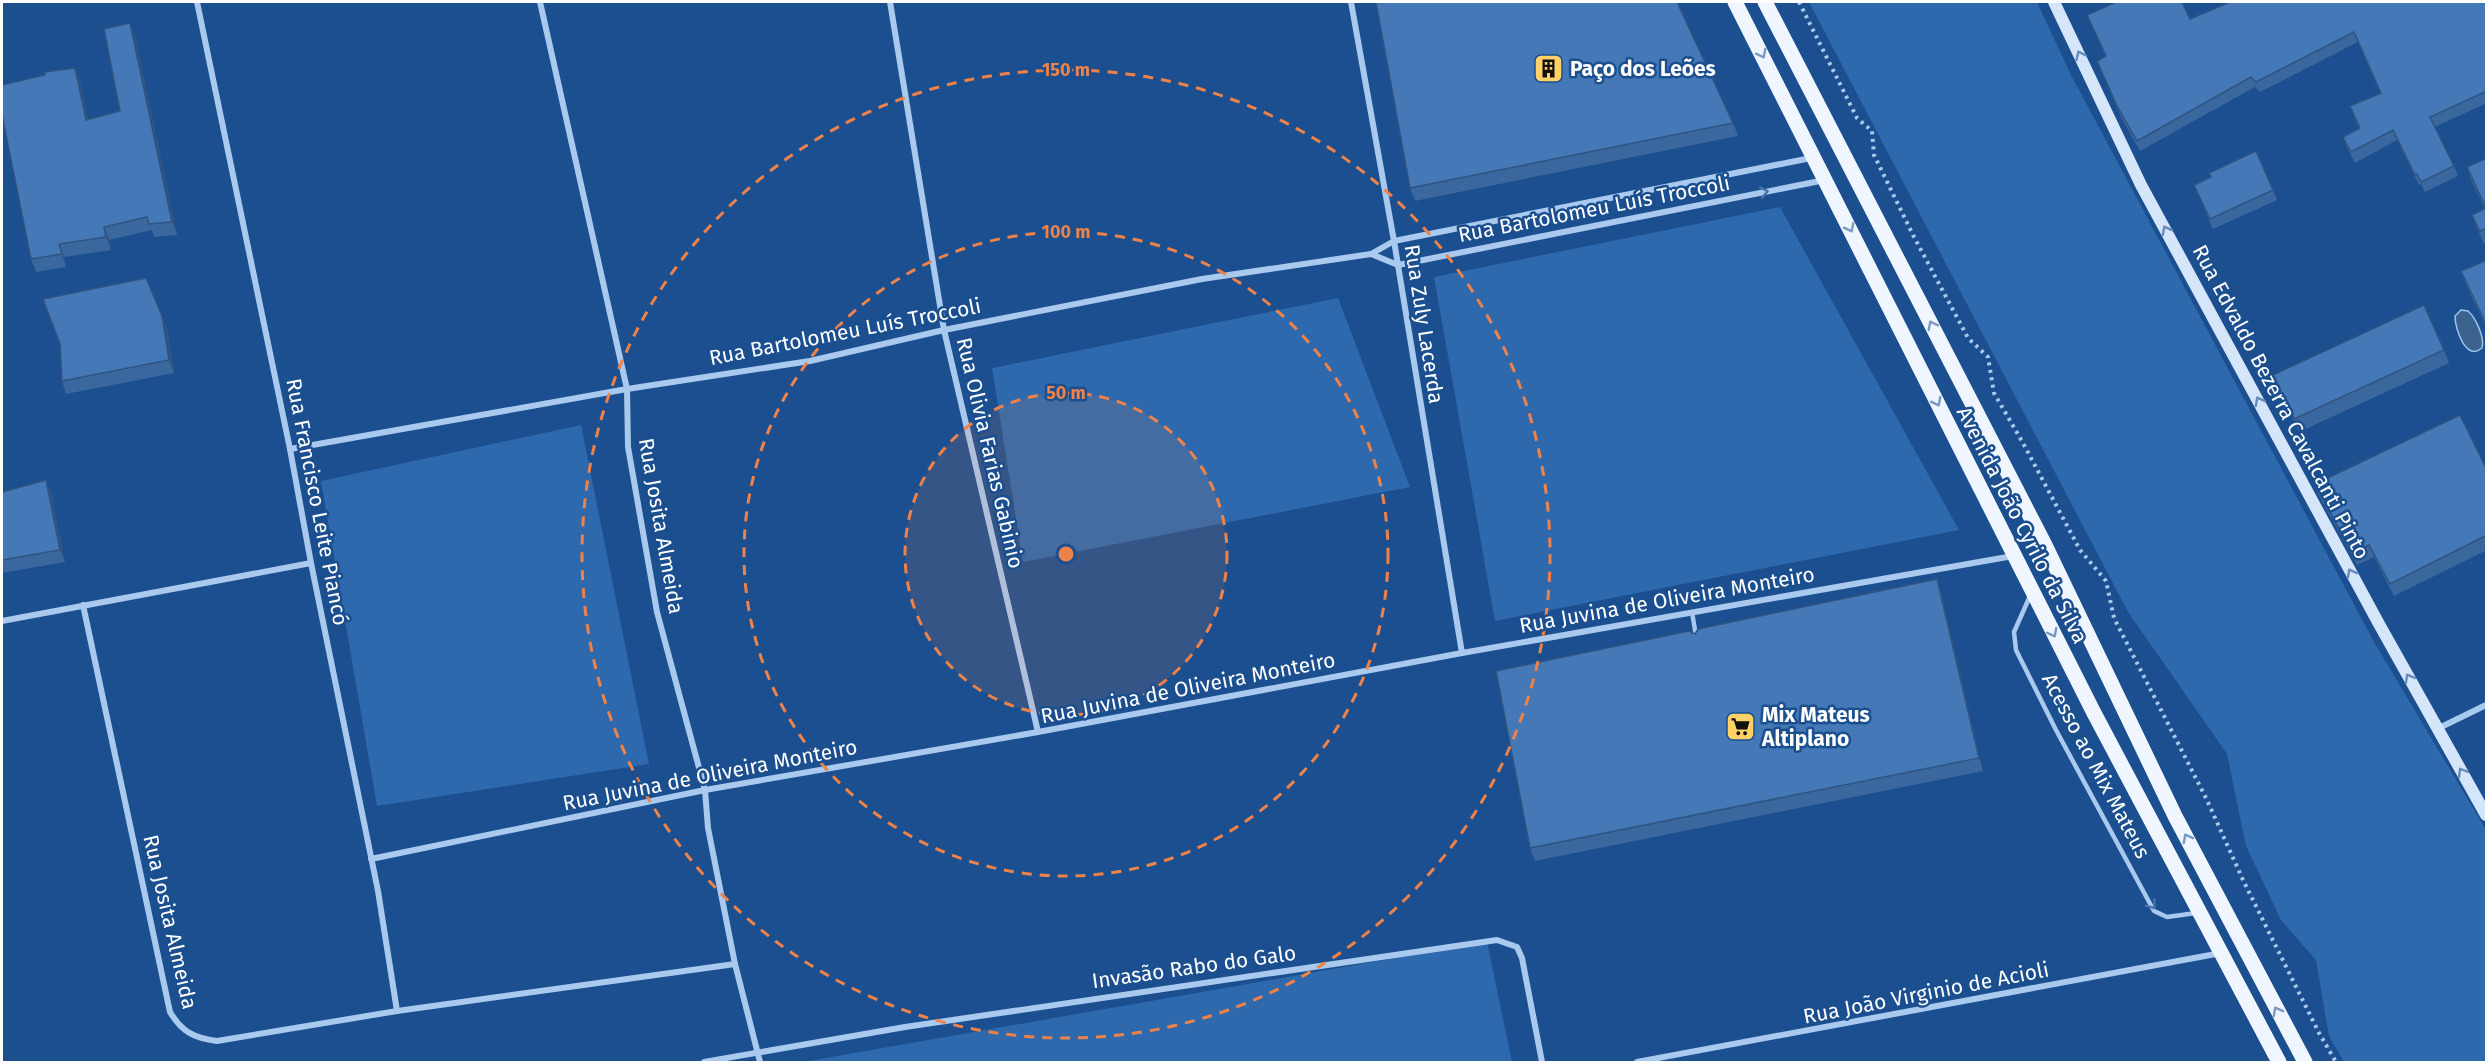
<svg xmlns="http://www.w3.org/2000/svg" width="2488" height="1064" font-family="'Fira Sans',sans-serif">
	<rect width="100%" height="100%" fill="#1b4f8f"/>
	<!-- green -->
	<g fill="#2e69ad">
		<polygon points="1809,2 2037,2 2071,75 2374,642 2486,830 2486,1062 2344,1062 2329,1036 2316,960 2281,920 2246,846 2227,754 2128,612"/>
		<polygon points="1780,207 1959,530 1495,621 1434,277"/>
		<polygon points="1338,298 1410,487 1023,562 992,368"/>
		<polygon points="581,425 649,764 377,806 321,481"/>
		<polygon points="1487,942 1512,1062 803,1062"/>
	</g>
	<!-- water -->
	<path fill="#3c6290" stroke="#9cc4f0" stroke-width="1.5" d="M 2461,310 L 2468,311 C 2476,318 2485,338 2482,348 C 2466,362 2455,329 2455,316 Z"/>
	<g fill="none" stroke-linecap="round" stroke-linejoin="round">
		<!-- path -->
		<polyline stroke="#a9c9ee" stroke-width="4" stroke-dasharray="3 4.5" stroke-linecap="butt" points="1799,2 1857,118 1872,131 1874,155 1913,235 1968,338 1988,357 1994,393 2023,443 2080,550 2106,581 2114,618 2207,800 2243,880 2319,1033 2336,1062"/>
		<!-- lane -->
		<g stroke="#a9c9ee" stroke-width="4.5">
			<polyline points="2030,596 2014,632 2016,650 2056,730 2154,911 2167,917 2196,913"/>
			<polyline points="1692,612 1696,636"/>
		</g>
		<!-- street -->
		<g stroke="#a9c9ee" stroke-width="6">
			<polyline points="197,2 290,449 311,563 378,891 397,1011"/>
			<polyline points="540,2 627,389 628,447 657,612 705,790 708,828 735,964 760,1062"/>
			<polyline points="890,2 944,330 1038,732"/>
			<polyline points="1351,2 1394,241 1462,653"/>
			<polyline points="1371,254 1398,265 1825,180"/>
			<polyline points="290,449 627,389 810,361 944,330 1202,279 1371,254 1394,241 1811,158"/>
			<path d="M 83,605 L 170,1012 C 182,1032 194,1038 217,1041 L 397,1011 L 735,964"/>
			<polyline points="2,621 311,563"/>
			<polyline points="2437,729 2486,705"/>
			<polyline points="371,859 705,790 1038,732 1462,653 2013,556"/>
			<polyline points="704,1062 905,1027 1497,940 1517,947 1522,958 1542,1062"/>
			<polyline points="1637,1062 2221,953"/>
		</g>
		<!-- secondary -->
		<polyline stroke="#d6e6fa" stroke-width="12" points="2054,2 2141,185 2379,624 2486,815"/>
		<!-- primary -->
		<g stroke="#f0f6ff" stroke-width="15">
			<polyline points="1735,2 2094,713 2279,1062"/>
			<polyline points="1765,2 2045,545 2175,816 2305,1062"/>
		</g>
	</g>
	<!-- wall -->
	<g fill="#3a679d">
		<polygon points="2487,2 2487,103 2435,127 2454,166 2458,176 2425,192 2421,184 2419,185 2397,140 2355,163 2347,148 2343,137 2359,129 2350,106 2380,93 2358,42 2260,92 2255,87 2140,151 2121,117 2101,71 2097,61 2106,57 2087,15 2190,19"/>
		<polygon points="130,23 135,36 177,235 154,237 152,230 109,240 111,250 64,257 66,267 36,272 31,259 80,81 88,120 120,111"/>
		<polygon points="1733,123 1738,136 1415,201 1410,188"/>
		<polygon points="2487,158 2487,243 2484,244 2477,228 2472,215 2485,209 2471,180 2467,167"/>
		<polygon points="2211,178 2273,190 2277,200 2213,229 2194,185"/>
		<polygon points="2487,260 2487,329 2467,287 2461,271"/>
		<polygon points="162,316 167,329 174,373 66,394 62,381"/>
		<polygon points="2444,350 2449,363 2299,432 2278,388 2273,375"/>
		<polygon points="2487,470 2487,550 2394,596 2374,557 2357,565 2319,496 2315,484"/>
		<polygon points="46,480 51,493 65,562 2,573 2,492"/>
		<polygon points="1941,592 1983,771 1535,861 1530,848 1695,634"/>
	</g>
	<!-- shaded-wall -->
	<g fill="#305480">
		<polygon points="130,23 135,36 177,235 172,222"/>
		<polygon points="75,68 80,81 91,133 86,120"/>
		<polygon points="104,227 109,240 111,250 106,237"/>
		<polygon points="59,244 64,257 66,267 62,254"/>
		<polygon points="162,316 167,329 174,373 169,360"/>
		<polygon points="46,480 51,493 65,562 60,550"/>
		<polygon points="1937,579 1941,592 1983,771 1979,758"/>
	</g>
	<!-- building -->
	<g fill="#4478b7" stroke="#305480" stroke-width="1.5">
		<polygon points="1376,2 1677,2 1733,123 1410,188"/>
		<polygon points="2116,2 2182,2 2190,19 2230,2 2487,2 2487,91 2430,117 2454,166 2421,182 2417,174 2415,175 2393,130 2351,152 2343,137 2360,128 2350,106 2381,93 2354,32 2256,82 2251,77 2137,141 2117,106 2097,61 2106,56 2087,15"/>
		<polygon points="130,23 172,222 149,224 147,217 104,227 106,237 59,244 62,254 31,259 2,115 2,85 45,75 45,72 75,68 86,120 120,111 104,29"/>
		<polygon points="2256,151 2273,190 2210,219 2194,185 2211,177 2209,173"/>
		<polygon points="2487,158 2487,228 2480,231 2472,215 2486,208 2467,167"/>
		<polygon points="2487,260 2487,326 2461,271"/>
		<polygon points="146,278 162,316 169,360 62,381 60,344 43,299"/>
		<polygon points="2424,305 2444,350 2294,419 2273,375"/>
		<polygon points="2460,415 2487,470 2487,535 2390,584 2369,545 2352,553 2315,484"/>
		<polygon points="46,480 60,550 2,560 2,492"/>
		<polygon points="1937,579 1979,758 1530,848 1496,671 1689,631 1695,634 1698,629"/>
	</g>
	<!-- one-way arrows -->
	<defs><path id="oneway-chevron" d="M-2-3.5L2.5 0L-2 3.5" fill="none" stroke-width="1.6" stroke-linecap="round" stroke-linejoin="round" transform="scale(1.5)"/></defs>
	<g stroke="#7b9ac1">
		<use href="#oneway-chevron" transform="translate(1762 54) rotate(63)"/>
		<use href="#oneway-chevron" transform="translate(1850 228) rotate(63)"/>
		<use href="#oneway-chevron" transform="translate(1932 325) rotate(-117)"/>
		<use href="#oneway-chevron" transform="translate(1937 402) rotate(63)"/>
		<use href="#oneway-chevron" transform="translate(2053 633) rotate(63)"/>
		<use href="#oneway-chevron" transform="translate(2187 838) rotate(-118)"/>
		<use href="#oneway-chevron" transform="translate(2277 1011) rotate(-118)"/>
	</g>
	<g stroke="#668bba">
		<use href="#oneway-chevron" transform="translate(2080 55) rotate(-115)"/>
		<use href="#oneway-chevron" transform="translate(2166 230) rotate(-118)"/>
		<use href="#oneway-chevron" transform="translate(2259 401) rotate(-118)"/>
		<use href="#oneway-chevron" transform="translate(2351 573) rotate(-118)"/>
		<use href="#oneway-chevron" transform="translate(2409 678) rotate(-119)"/>
		<use href="#oneway-chevron" transform="translate(2462 772) rotate(-120)"/>
	</g>
	<g stroke="#4674ac">
		<use href="#oneway-chevron" transform="translate(1764 192) rotate(-11)"/>
		<use href="#oneway-chevron" transform="translate(2152 905) rotate(54)"/>
	</g>
	<!-- distance rings -->
	<circle cx="1066" cy="554" r="161" fill="#ee8249" fill-opacity=".12"/>
	<g fill="none" stroke="#ee8249" stroke-width="3" stroke-dasharray="10 8">
		<circle cx="1066" cy="554" r="161"/>
		<circle cx="1066" cy="554" r="322"/>
		<circle cx="1066" cy="554" r="484"/>
	</g>
	<!-- icons -->
	<defs>
		<symbol id="building-square" viewBox="-11 -11 22 22"><rect x="-9" y="-9" width="18" height="18" rx="4" fill="#ffd166" stroke="#1b4f8f"/><path d="M-4-6H4V6H1V3H-1V6H-4ZM-2.5-4.3h1.7v1.8h-1.7ZM.8-4.3h1.7v1.8H.8ZM-2.5-1h1.7V.8h-1.7ZM.8-1h1.7V.8H.8Z" fill="#111"/></symbol>
		<symbol id="supermarket-square" viewBox="-11 -11 22 22"><rect x="-9" y="-9" width="18" height="18" rx="4" fill="#ffd166" stroke="#1b4f8f"/><path d="M-6-5.5h2.5l.6 2H6L4.5 2H-2.5L-4.4-4H-6ZM-1.5 3.2a1.3 1.3 0 1 0 .1 0ZM3 3.2a1.3 1.3 0 1 0 .1 0Z" fill="#111"/></symbol>
	</defs>
	<g fill-rule="evenodd">
		<use href="#building-square" x="1532" y="52" width="33" height="33"/>
		<use href="#supermarket-square" x="1724" y="710" width="33" height="33"/>
	</g>
	<g text-anchor="middle" stroke-width="5" stroke-linejoin="round" paint-order="stroke">
		<!-- poi labels -->
		<g font-size="21" font-weight="bold" fill="#fff" stroke="#1b4f8f" text-anchor="start">
			<text x="1570" y="76">Paço dos Leões</text>
			<text x="1762" y="722">Mix Mateus<tspan x="1762" dy="24">Altiplano</tspan></text>
		</g>
		<!-- street labels -->
		<g font-size="21" fill="#fff" stroke="#1b4f8f">
			<text transform="translate(1594 209) rotate(-11)" y="7">Rua Bartolomeu Luís Troccoli</text>
			<text transform="translate(1424 324) rotate(81)" y="7">Rua Zuly Lacerda</text>
			<text transform="translate(845 332) rotate(-11)" y="7">Rua Bartolomeu Luís Troccoli</text>
			<text transform="translate(2281 402) rotate(62)" y="7">Rua Edvaldo Bezerra Cavalcanti Pinto</text>
			<text transform="translate(990 453) rotate(77)" y="7">Rua Olivia Farias Gabinio</text>
			<text transform="translate(317 502) rotate(79)" y="7">Rua Francisco Leite Piancó</text>
			<text transform="translate(2022 525) rotate(63)" y="7">Avenida João Cyrilo da Silva</text>
			<text transform="translate(661 526) rotate(80)" y="7">Rua Josita Almeida</text>
			<text transform="translate(1667 600) rotate(-10)" y="7">Rua Juvina de Oliveira Monteiro</text>
			<text transform="translate(1188 688) rotate(-11)" y="7">Rua Juvina de Oliveira Monteiro</text>
			<text transform="translate(2096 766) rotate(62)" y="7">Acesso ao Mix Mateus</text>
			<text transform="translate(710 775) rotate(-11)" y="7">Rua Juvina de Oliveira Monteiro</text>
			<text transform="translate(170 922) rotate(77)" y="7">Rua Josita Almeida</text>
			<text transform="translate(1194 967) rotate(-8)" y="7">Invasão Rabo do Galo</text>
			<text transform="translate(1926 993) rotate(-11)" y="7">Rua João Virginio de Acioli</text>
		</g>
	</g>
	<circle cx="1066" cy="554" r="9" fill="#ee8249" stroke="#1b4f8f" stroke-width="3"/>
	<g font-size="18" text-anchor="middle" font-weight="bold" fill="#ee8249" stroke="#1b4f8f" stroke-width="5" stroke-linejoin="round" paint-order="stroke">
		<text x="1066" y="76">150 m</text>
		<text x="1066" y="238">100 m</text>
		<text x="1066" y="399">50 m</text>
	</g>
	<!-- border -->
	<rect width="2488" height="1064" fill="none" stroke="#ffffff" stroke-width="6"/>
</svg>
